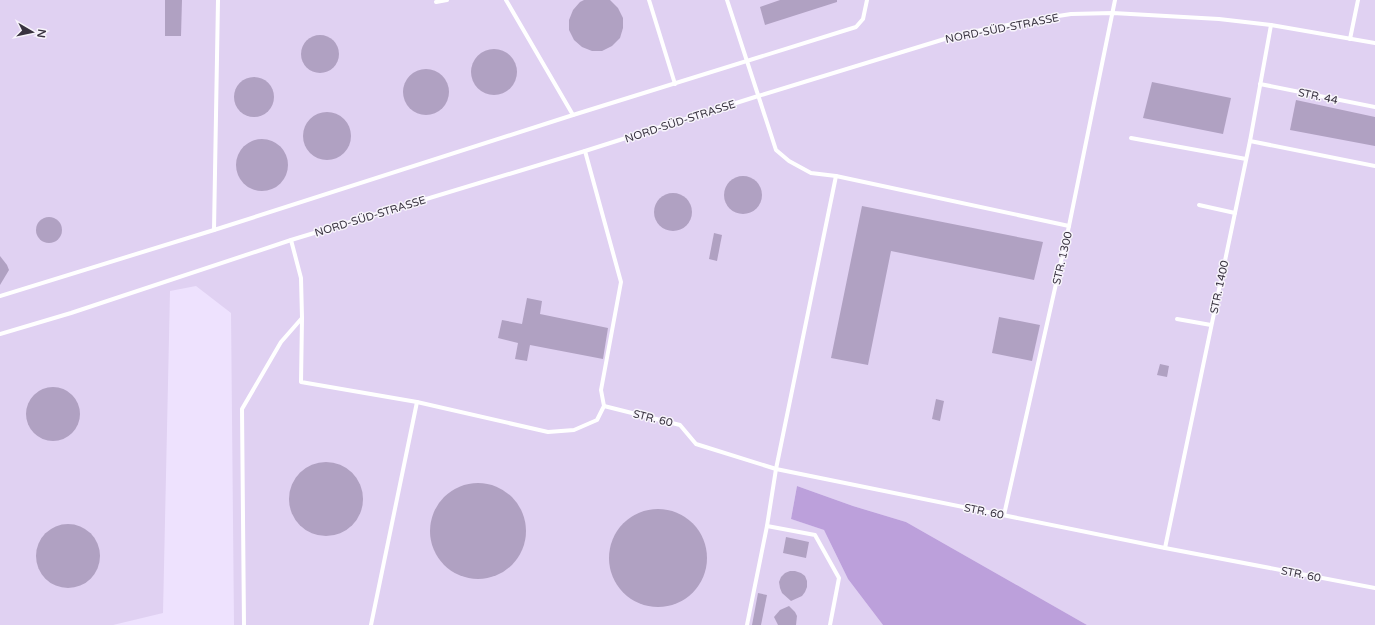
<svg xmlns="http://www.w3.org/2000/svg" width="1375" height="625" font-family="'Varela Round',sans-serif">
	<rect width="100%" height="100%" fill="#eee2fe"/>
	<!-- built -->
	<polygon fill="#e0d1f2" points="0,0 1375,0 1375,625 1087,625 906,522 853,506 797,486 791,519 824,530 848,579 883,625 234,625 231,313 196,286 170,291 163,613 113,625 0,625"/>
	<!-- forest -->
	<polygon fill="#bca0db" points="797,486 853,506 906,522 1087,625 883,625 848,579 824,530 791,519"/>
	<!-- building -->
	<g fill="#b0a1c2">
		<polygon points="165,0 182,0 181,36 165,36"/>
		<polygon points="584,0 610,0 618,8 623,18 623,28 620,38 612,46 602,51 592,51 582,47 574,40 569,30 569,20 573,10 580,2"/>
		<polygon points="780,0 837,0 837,2 765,25 760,7"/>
		<circle cx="320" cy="54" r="19"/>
		<circle cx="494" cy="72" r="23"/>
		<circle cx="426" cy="92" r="23"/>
		<circle cx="254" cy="97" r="20"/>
		<polygon points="1152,82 1231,98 1223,134 1143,118"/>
		<polygon points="1296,100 1375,117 1375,146 1290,130"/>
		<circle cx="327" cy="136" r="24"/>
		<circle cx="262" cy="165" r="26"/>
		<circle cx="743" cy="195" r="19"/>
		<circle cx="673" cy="212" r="19"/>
		<polygon points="862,206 1043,242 1034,280 891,251 868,365 831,358"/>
		<circle cx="49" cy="230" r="13"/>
		<polygon points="714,233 722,235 717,261 709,259"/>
		<polygon points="0,256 7,265 9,270 0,285"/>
		<polygon points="527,298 542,301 540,314 608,328 603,359 530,345 527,361 515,359 518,343 498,338 502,320 522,324"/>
		<polygon points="999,317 1040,325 1032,361 992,353"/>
		<polygon points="1160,364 1169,366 1167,377 1157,375"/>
		<circle cx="53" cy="414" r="27"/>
		<polygon points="936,399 944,401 940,421 932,419"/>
		<circle cx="326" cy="499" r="37"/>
		<circle cx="478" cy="531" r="48"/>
		<circle cx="658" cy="558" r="49"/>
		<circle cx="68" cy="556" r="32"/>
		<polygon points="786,537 809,542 806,558 783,553"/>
		<polygon points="790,571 795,571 801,573 805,576 807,581 807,587 805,592 802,596 791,601 782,593 780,588 779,582 781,577 785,573"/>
		<polygon points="758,593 767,595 761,625 752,625"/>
		<polygon points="789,606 795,612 797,616 796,625 778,625 774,617 780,610"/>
	</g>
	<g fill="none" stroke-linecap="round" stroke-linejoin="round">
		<!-- service -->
		<g stroke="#fff" stroke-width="4">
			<polyline points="506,0 573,115"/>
			<polyline points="649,0 675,84"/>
			<polyline points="727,0 776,150 789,161 811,173 836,176 1069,226"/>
			<polyline points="436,2 447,0"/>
			<polyline points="1350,39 1358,0"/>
			<polyline points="1260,84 1375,107"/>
			<polyline points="1131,138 1246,159"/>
			<polyline points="1250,141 1375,166"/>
			<polyline points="1199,205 1235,213"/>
			<polyline points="214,230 218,0"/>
			<polyline points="0,296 214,230 573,115 856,27 863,19 867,0"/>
			<polyline points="302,318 301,382 417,402 548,432 574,430 597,420 604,406 601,390 621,282 585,151"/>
			<polyline points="1177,319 1211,325"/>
			<polyline points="0,334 71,313 291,240 585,151 755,97 961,34 1033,20 1071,14 1113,13 1219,19 1271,25 1375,43"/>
			<polyline points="604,406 680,425 696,444 776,469 1165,548 1375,588"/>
			<polyline points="1004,515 1069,226 1115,0"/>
			<polyline points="767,526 815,535 839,578 830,625"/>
			<polyline points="1165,548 1250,141 1271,25"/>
			<polyline points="244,625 242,409 281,342 302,318 301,278 291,240"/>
			<polyline points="371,625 417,402"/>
			<polyline points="747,625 767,526 776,469 836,176"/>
		</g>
	</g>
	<g text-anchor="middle" stroke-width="3" stroke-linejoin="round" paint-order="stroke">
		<!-- street labels -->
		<g font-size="11" fill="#393340" stroke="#f7f4fb">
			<text transform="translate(1002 28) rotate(-11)" y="4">NORD-SÜD-STRASSE</text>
			<text transform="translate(1318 96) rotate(12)" y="4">STR. 44</text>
			<text transform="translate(680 121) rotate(-18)" y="4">NORD-SÜD-STRASSE</text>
			<text transform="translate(370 216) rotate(-17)" y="4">NORD-SÜD-STRASSE</text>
			<text transform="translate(1062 258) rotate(-77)" y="4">STR. 1300</text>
			<text transform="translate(1219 287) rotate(-78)" y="4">STR. 1400</text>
			<text transform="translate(653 418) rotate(14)" y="4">STR. 60</text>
			<text transform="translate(984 511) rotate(11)" y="4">STR. 60</text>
			<text transform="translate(1301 574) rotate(11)" y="4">STR. 60</text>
		</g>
	</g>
	<!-- north arrow -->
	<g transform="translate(32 32) rotate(99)" stroke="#f7f4fb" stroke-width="3" paint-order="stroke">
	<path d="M0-3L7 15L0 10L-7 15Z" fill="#393340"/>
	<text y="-6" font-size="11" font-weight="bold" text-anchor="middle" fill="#393340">N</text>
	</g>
</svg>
